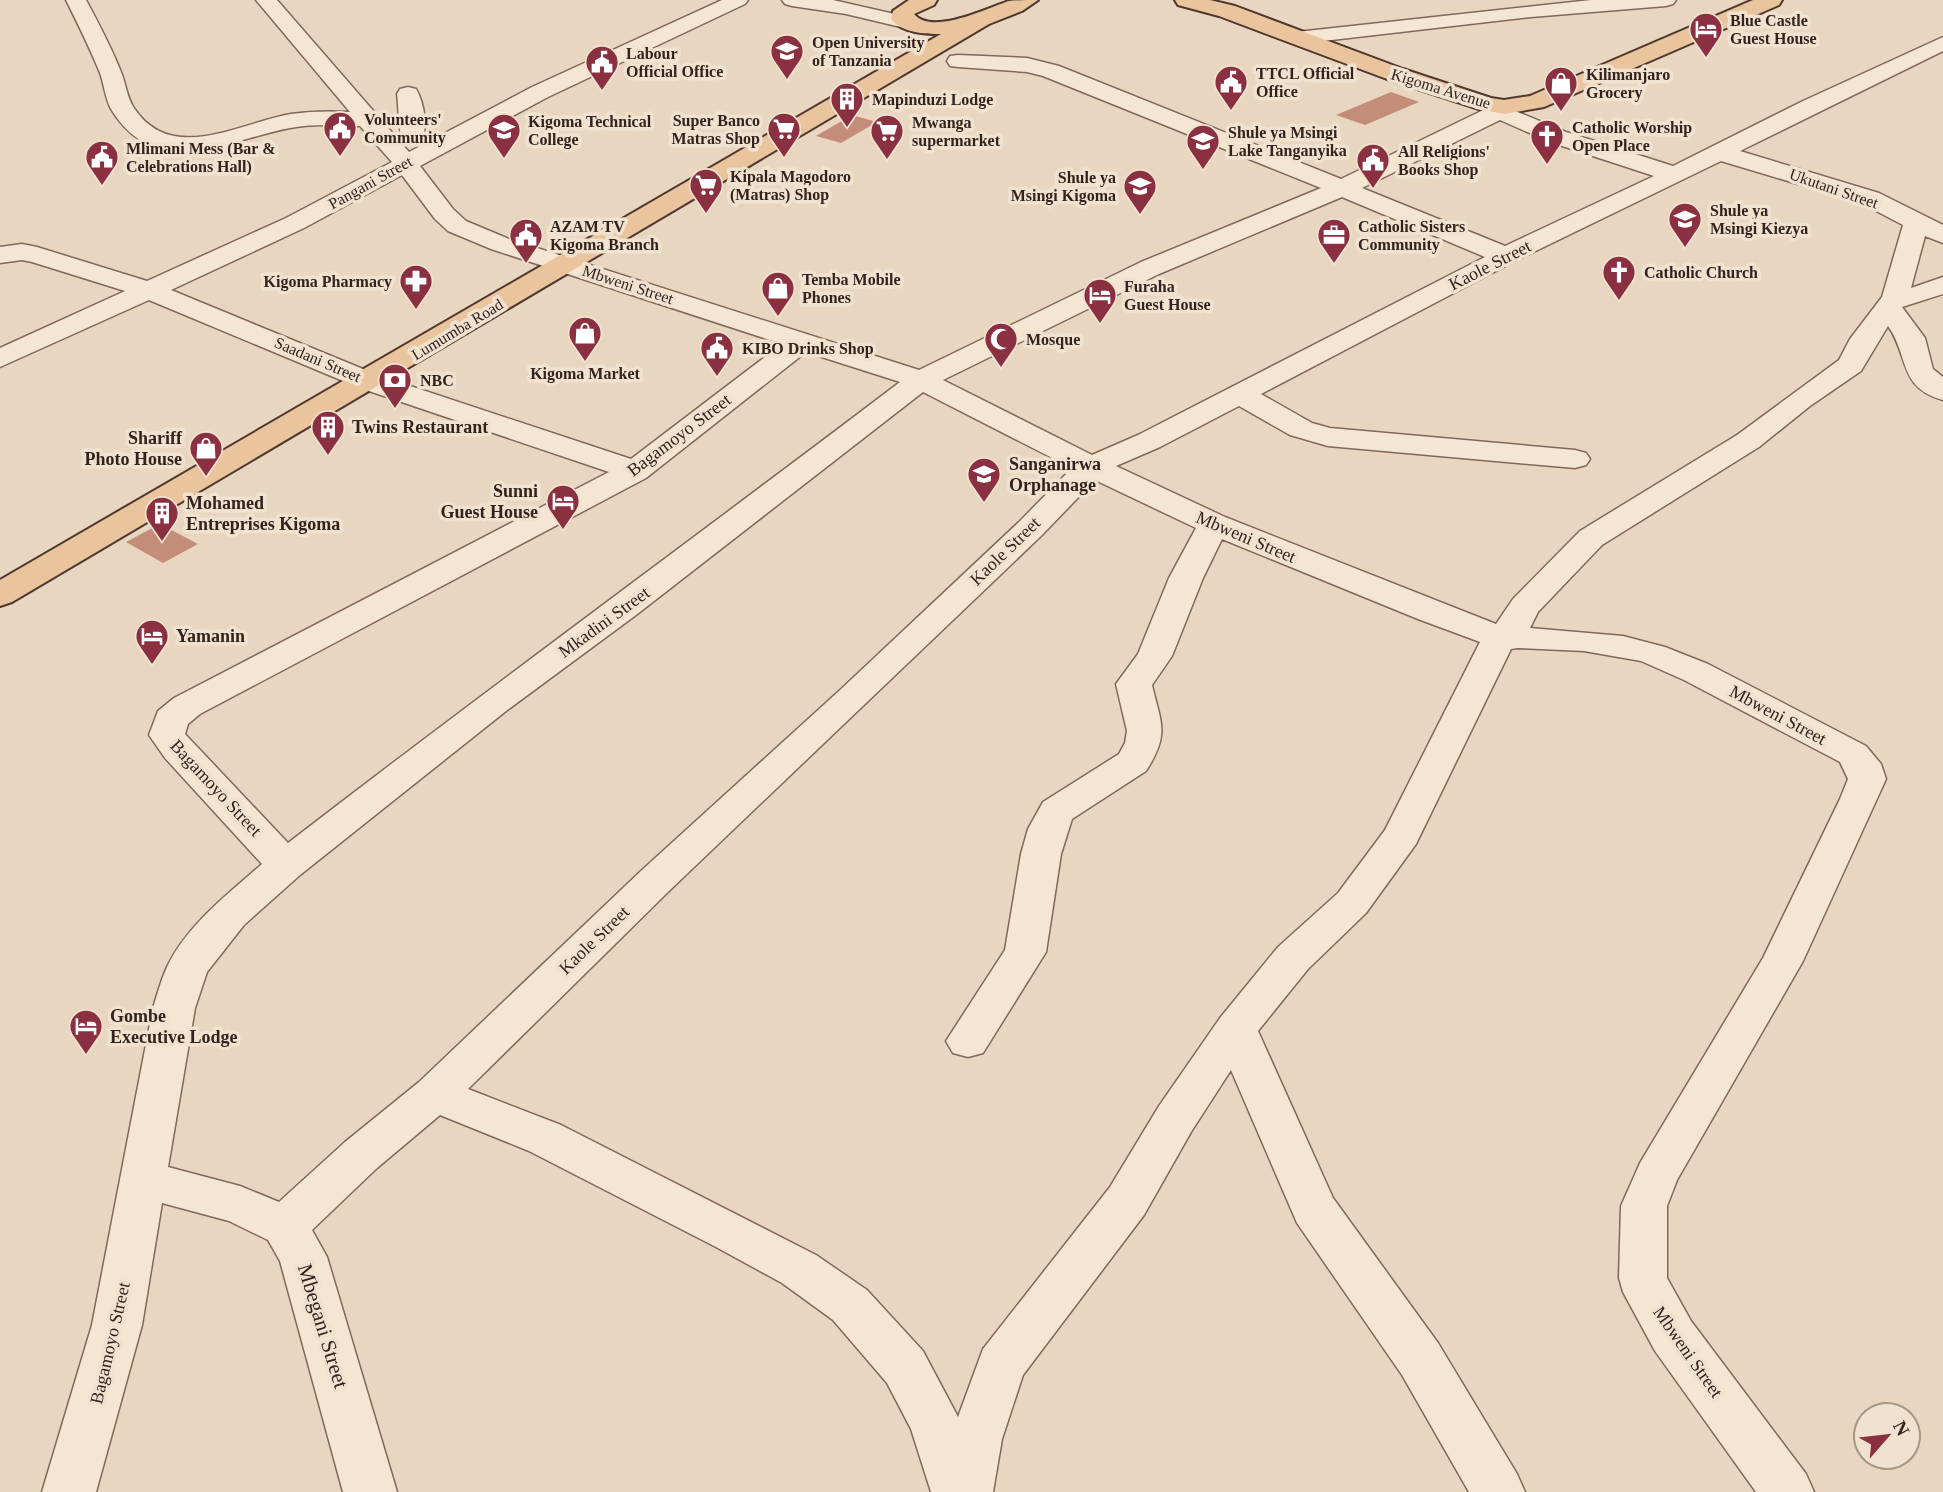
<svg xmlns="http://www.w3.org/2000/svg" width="1943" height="1492" font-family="Georgia,serif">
	<rect width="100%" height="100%" fill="#e9d6c1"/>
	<!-- building -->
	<g fill="#c48d7a">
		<polygon points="1391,92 1419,102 1365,125 1336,115"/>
		<polygon points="852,115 877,122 841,143 816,136"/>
		<polygon points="160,524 198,544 163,563 126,542"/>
	</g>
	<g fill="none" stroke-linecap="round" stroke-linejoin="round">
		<defs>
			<g id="minor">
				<path d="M 66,0 L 86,0 C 99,24 111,47 121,72 C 126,84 127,98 134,108 C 172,165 239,123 291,114 C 311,111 331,111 350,112 L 256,0 L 277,0 L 409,152 L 532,87 L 722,0 L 748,0 L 745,4 L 548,97 L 420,166 L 453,209 L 466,221 L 509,239 L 919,370 L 1141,262 L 1321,188 L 1043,76 L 1027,72 L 958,67 L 950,66 L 947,61 L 950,56 L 958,55 L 1027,58 L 1059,66 L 1341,179 L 1504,100 L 1512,102 L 1515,107 L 1513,110 L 1566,132 L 1673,166 L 1803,101 L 1943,37 L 1943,51 L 1740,151 L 1879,193 L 1943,225 L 1943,243 L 1925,236 L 1911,288 L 1943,277 L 1943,294 L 1902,307 L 1925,338 L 1933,369 L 1943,377 L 1943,400 C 1898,388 1909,355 1888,326 L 1861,371 L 1810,406 L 1759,447 L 1602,545 L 1538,612 L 1530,628 L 1623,636 L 1665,647 L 1708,664 L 1866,746 L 1881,764 L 1886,779 L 1803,961 L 1677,1180 L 1667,1206 L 1667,1278 L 1691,1321 L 1806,1474 L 1814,1492 L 1756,1492 L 1655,1351 L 1623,1292 L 1619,1278 L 1621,1206 L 1640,1163 L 1763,958 L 1840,799 L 1848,779 L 1840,762 L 1684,680 L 1641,661 L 1584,651 L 1518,648 L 1511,649 L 1416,844 L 1366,913 L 1308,969 L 1258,1031 L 1333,1198 L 1438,1343 L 1517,1474 L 1525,1492 L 1469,1492 L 1402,1375 L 1297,1223 L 1231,1070 L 1191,1132 L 1144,1215 L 1023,1375 L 1002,1439 L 993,1492 L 931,1492 L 911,1429 L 887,1383 L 833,1320 L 782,1283 L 716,1247 L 529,1151 L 440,1115 L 377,1168 L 312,1230 L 327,1257 L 397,1492 L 343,1492 L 280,1261 L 268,1240 L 229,1221 L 162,1203 L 142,1325 L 96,1492 L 42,1492 L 92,1325 L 153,1008 C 157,995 161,980 167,967 C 187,925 228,894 262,864 L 165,758 L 149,735 L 158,711 L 174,698 L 609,472 L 360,388 L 149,300 L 0,367 L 0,348 L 125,291 L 32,262 L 22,260 L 0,263 L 0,247 L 22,244 L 37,247 L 147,281 L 286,218 L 392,162 L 360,126 C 337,125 313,124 290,128 C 226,140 156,183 111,109 C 105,98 104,84 100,73 C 90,48 78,24 66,0 ZM 1500,120 L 1550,142 L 1654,176 L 1505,246 L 1362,188 ZM 1721,161 L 1861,203 L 1903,225 L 1882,297 L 1850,339 L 1839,360 L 1737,435 L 1580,531 L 1513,599 L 1496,624 L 1225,517 L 1116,466 L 1160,447 L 1239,406 L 1290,435 L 1328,446 L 1575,468 L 1586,465 L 1590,459 L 1586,453 L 1575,450 L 1330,428 L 1312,423 L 1261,394 L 1515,261 ZM 402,175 L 435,219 L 448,231 L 491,249 L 782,344 L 631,459 L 380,376 L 171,290 L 304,228 ZM 1342,197 L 1485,257 L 1138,435 L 1092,455 L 943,380 L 1159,274 ZM 806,352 L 900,382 C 696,537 490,687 288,843 L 185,734 L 188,724 L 200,714 L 646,478 ZM 923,392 L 1072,468 L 1020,521 L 839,691 L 642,870 L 419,1082 L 345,1142 L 279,1202 L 240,1186 L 168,1167 L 195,1008 L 207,972 L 244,925 L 300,875 L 506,711 L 636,615 ZM 1095,480 L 1196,528 L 1169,578 L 1138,654 L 1116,684 L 1127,731 L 1125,743 L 1119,754 L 1043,802 L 1028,829 L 1021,854 L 1005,950 L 946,1041 L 953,1053 L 968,1057 L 983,1053 L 1046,952 L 1061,854 L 1072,819 L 1146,771 C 1170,734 1161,724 1152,685 L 1172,656 L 1203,578 L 1222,539 L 1418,619 L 1480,642 L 1385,830 L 1338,893 L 1278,947 L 1220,1018 L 1159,1106 L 1110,1187 L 983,1349 L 958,1417 L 923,1351 L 867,1290 L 816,1255 L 561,1125 L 468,1089 L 670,890 L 1042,535 Z"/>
				<polygon points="782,0 833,0 912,18 915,22 912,26 905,28 846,14 792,6 785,4"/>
				<polygon points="1591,0 1676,0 1673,4 1666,6 1531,17 1297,44 1290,42 1286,38 1290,34 1297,32"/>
				<path d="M 408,87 L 416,89 C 424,102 429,130 420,143 L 404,143 C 398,134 399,107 397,94 L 400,89 Z"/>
			</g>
			<g id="major">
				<path d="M 909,0 L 937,0 L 934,5 L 914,14 C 932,36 987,8 1009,1 C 1018,0 1029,0 1038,0 L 1022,11 L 989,24 L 12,602 L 0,606 L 0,580 L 941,34 C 925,34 902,33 891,19 L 893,11 Z"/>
				<polygon points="1175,0 1210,0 1235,6 1403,69 1491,98 1504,100 1530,96 1753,0 1782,0 1779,5 1544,107 1504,114 1479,109 1387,79 1219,16 1178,5"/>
			</g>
		</defs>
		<!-- minor casing -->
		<use href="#minor" stroke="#81685a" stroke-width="3"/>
		<!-- major casing -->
		<use href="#major" stroke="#4f382f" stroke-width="4"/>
		<!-- minor -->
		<use href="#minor" fill="#f5e5d3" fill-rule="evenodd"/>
		<!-- major -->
		<use href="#major" fill="#eac49c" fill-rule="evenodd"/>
	</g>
	<!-- icons -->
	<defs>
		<symbol id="hotel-pin" viewBox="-11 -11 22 30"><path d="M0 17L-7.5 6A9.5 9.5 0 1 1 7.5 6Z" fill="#8a3040" stroke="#f1e2d0"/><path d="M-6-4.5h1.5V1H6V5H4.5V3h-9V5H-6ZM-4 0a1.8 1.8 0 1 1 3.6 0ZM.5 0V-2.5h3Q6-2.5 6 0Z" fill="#fff"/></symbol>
		<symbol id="school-pin" viewBox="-11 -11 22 30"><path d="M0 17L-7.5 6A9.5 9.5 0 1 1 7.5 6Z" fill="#8a3040" stroke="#f1e2d0"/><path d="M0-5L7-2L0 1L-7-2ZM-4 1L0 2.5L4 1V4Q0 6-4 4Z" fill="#fff"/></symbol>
		<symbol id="civic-pin" viewBox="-11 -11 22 30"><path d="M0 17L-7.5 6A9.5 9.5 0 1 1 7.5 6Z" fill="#8a3040" stroke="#f1e2d0"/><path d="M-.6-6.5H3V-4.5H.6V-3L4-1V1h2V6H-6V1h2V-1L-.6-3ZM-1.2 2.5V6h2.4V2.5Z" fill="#fff"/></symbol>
		<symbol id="shop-pin" viewBox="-11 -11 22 30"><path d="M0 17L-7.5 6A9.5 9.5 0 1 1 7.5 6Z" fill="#8a3040" stroke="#f1e2d0"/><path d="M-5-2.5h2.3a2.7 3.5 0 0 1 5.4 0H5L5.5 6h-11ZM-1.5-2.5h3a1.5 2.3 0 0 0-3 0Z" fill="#fff"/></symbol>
		<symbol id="building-pin" viewBox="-11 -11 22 30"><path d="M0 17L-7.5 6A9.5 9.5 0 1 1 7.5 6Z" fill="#8a3040" stroke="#f1e2d0"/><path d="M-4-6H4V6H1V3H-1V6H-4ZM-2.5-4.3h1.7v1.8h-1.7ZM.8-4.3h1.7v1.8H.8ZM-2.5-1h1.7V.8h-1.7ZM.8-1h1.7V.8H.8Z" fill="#fff"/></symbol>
		<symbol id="supermarket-pin" viewBox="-11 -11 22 30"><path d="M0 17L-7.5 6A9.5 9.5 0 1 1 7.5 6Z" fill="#8a3040" stroke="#f1e2d0"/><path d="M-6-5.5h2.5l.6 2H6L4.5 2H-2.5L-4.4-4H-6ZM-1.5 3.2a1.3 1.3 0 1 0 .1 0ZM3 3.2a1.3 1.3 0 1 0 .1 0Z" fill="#fff"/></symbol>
		<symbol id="university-pin" viewBox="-11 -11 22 30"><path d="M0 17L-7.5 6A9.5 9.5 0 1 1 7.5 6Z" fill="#8a3040" stroke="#f1e2d0"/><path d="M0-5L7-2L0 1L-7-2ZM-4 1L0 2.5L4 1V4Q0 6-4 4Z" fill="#fff"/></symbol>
		<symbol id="church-pin" viewBox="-11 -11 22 30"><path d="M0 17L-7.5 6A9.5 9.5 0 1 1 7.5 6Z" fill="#8a3040" stroke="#f1e2d0"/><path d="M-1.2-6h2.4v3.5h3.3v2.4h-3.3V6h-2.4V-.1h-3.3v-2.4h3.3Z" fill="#fff"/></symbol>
		<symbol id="office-pin" viewBox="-11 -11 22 30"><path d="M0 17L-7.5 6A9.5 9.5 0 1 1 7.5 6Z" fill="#8a3040" stroke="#f1e2d0"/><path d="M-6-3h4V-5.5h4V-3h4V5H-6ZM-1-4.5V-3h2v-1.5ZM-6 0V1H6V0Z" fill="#fff"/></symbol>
		<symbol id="pharmacy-pin" viewBox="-11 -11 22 30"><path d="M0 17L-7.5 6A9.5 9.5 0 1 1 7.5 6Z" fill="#8a3040" stroke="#f1e2d0"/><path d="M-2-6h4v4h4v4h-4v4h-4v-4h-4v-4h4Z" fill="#fff"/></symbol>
		<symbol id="mosque-pin" viewBox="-11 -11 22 30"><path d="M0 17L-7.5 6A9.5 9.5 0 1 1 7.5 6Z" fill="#8a3040" stroke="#f1e2d0"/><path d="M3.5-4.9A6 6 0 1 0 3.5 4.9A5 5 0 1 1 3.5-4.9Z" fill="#fff"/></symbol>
		<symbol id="bank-pin" viewBox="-11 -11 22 30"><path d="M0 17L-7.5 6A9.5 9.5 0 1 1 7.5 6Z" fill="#8a3040" stroke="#f1e2d0"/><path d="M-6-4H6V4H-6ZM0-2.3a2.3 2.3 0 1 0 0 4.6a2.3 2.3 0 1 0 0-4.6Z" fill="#fff"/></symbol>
	</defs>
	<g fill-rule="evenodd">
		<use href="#hotel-pin" x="1687" y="10" width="38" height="52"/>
		<use href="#school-pin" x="768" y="32" width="38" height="52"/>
		<use href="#civic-pin" x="583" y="43" width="38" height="52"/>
		<use href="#civic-pin" x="1212" y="63" width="38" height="52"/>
		<use href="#shop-pin" x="1542" y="64" width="38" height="52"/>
		<use href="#building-pin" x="828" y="80" width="38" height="52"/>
		<use href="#civic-pin" x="321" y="109" width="38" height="52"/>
		<use href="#supermarket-pin" x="765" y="110" width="38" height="52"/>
		<use href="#university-pin" x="485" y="111" width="38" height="52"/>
		<use href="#supermarket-pin" x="868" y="112" width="38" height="52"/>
		<use href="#church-pin" x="1528" y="117" width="38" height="52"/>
		<use href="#school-pin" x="1184" y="122" width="38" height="52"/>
		<use href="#civic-pin" x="83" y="138" width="38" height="52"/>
		<use href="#civic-pin" x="1354" y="141" width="38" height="52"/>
		<use href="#supermarket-pin" x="687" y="166" width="38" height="52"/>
		<use href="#school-pin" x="1121" y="167" width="38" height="52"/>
		<use href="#school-pin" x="1666" y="200" width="38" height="52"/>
		<use href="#civic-pin" x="507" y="216" width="38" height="52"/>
		<use href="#office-pin" x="1315" y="216" width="38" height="52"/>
		<use href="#church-pin" x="1600" y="253" width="38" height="52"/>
		<use href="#pharmacy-pin" x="397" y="262" width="38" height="52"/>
		<use href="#shop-pin" x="759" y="269" width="38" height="52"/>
		<use href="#hotel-pin" x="1081" y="276" width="38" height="52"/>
		<use href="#shop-pin" x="566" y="314" width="38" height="52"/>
		<use href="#mosque-pin" x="982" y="320" width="38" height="52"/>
		<use href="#civic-pin" x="698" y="329" width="38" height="52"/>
		<use href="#bank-pin" x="376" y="361" width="38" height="52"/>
		<use href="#building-pin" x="309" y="408" width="38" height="52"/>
		<use href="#shop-pin" x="187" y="429" width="38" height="52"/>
		<use href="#school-pin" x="965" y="455" width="38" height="52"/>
		<use href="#hotel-pin" x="544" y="482" width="38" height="52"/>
		<use href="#building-pin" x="143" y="494" width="38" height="52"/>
		<use href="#hotel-pin" x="133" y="617" width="38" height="52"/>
		<use href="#hotel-pin" x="67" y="1007" width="38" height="52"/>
	</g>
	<g text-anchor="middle" stroke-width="7" stroke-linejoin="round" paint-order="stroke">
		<!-- far-poi labels -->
		<g font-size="16" font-weight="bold" fill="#32241d" stroke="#f1e2d0" text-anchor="start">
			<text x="1730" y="26">Blue Castle<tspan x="1730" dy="18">Guest House</tspan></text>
			<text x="812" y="48">Open University<tspan x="812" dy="18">of Tanzania</tspan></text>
			<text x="626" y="59">Labour<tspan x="626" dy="18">Official Office</tspan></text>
			<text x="1256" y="79">TTCL Official<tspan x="1256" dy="18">Office</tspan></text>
			<text x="1586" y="80">Kilimanjaro<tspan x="1586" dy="18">Grocery</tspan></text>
			<text x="872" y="105">Mapinduzi Lodge</text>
			<text x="364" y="125">Volunteers'<tspan x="364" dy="18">Community</tspan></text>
			<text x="760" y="126" text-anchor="end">Super Banco<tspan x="760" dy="18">Matras Shop</tspan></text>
			<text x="528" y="127">Kigoma Technical<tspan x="528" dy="18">College</tspan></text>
			<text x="912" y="128">Mwanga<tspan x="912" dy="18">supermarket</tspan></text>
			<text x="1572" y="133">Catholic Worship<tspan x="1572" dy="18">Open Place</tspan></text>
			<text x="1228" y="138">Shule ya Msingi<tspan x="1228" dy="18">Lake Tanganyika</tspan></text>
			<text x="126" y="154">Mlimani Mess (Bar &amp;<tspan x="126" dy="18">Celebrations Hall)</tspan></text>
			<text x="1398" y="157">All Religions'<tspan x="1398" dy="18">Books Shop</tspan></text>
			<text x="730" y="182">Kipala Magodoro<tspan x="730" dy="18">(Matras) Shop</tspan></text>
			<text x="1116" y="183" text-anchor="end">Shule ya<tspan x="1116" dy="18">Msingi Kigoma</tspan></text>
			<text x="1710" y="216">Shule ya<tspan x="1710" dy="18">Msingi Kiezya</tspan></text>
			<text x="550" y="232">AZAM TV<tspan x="550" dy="18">Kigoma Branch</tspan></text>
			<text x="1358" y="232">Catholic Sisters<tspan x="1358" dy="18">Community</tspan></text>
			<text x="1644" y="278">Catholic Church</text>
			<text x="802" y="285">Temba Mobile<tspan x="802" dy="18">Phones</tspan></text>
			<text x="392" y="287" text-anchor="end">Kigoma Pharmacy</text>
			<text x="1124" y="292">Furaha<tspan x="1124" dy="18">Guest House</tspan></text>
			<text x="1026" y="345">Mosque</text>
			<text x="742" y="354">KIBO Drinks Shop</text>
			<text x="585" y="379" text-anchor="middle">Kigoma Market</text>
			<text x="420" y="386">NBC</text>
		</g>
		<!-- far-street labels -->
		<g font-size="16" fill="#32241d" stroke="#f1e2d0">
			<text transform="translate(1441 88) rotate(17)" y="6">Kigoma Avenue</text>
			<text transform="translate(370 182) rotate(-29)" y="6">Pangani Street</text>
			<text transform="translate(1834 188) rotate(19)" y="6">Ukutani Street</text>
			<text transform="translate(628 284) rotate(18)" y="6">Mbweni Street</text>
			<text transform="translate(457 329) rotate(-31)" y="6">Lumumba Road</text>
			<text transform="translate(318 359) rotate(23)" y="6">Saadani Street</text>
		</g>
		<!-- street labels -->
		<g font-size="18" fill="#32241d" stroke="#f1e2d0">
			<text transform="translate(1490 265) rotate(-27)" y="6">Kaole Street</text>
			<text transform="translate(679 435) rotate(-37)" y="6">Bagamoyo Street</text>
			<text transform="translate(1246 537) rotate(23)" y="6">Mbweni Street</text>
			<text transform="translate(1005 551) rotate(-44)" y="6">Kaole Street</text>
			<text transform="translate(604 622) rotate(-36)" y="6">Mkadini Street</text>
			<text transform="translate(1778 715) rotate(28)" y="6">Mbweni Street</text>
			<text transform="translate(216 788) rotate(47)" y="6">Bagamoyo Street</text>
			<text transform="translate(594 940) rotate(-44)" y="6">Kaole Street</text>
			<text transform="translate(110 1343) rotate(-77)" y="6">Bagamoyo Street</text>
			<text transform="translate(1688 1352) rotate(55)" y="6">Mbweni Street</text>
		</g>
		<!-- poi labels -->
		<g font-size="18" font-weight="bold" fill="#32241d" stroke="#f1e2d0" text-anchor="start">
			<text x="352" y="433">Twins Restaurant</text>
			<text x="182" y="444" text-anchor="end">Shariff<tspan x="182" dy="21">Photo House</tspan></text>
			<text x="1009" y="470">Sanganirwa<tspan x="1009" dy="21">Orphanage</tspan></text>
			<text x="538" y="497" text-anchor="end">Sunni<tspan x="538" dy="21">Guest House</tspan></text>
			<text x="186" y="509">Mohamed<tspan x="186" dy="21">Entreprises Kigoma</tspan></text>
			<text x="176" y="642">Yamanin</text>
			<text x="110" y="1022">Gombe<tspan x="110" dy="21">Executive Lodge</tspan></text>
		</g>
		<!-- near-street labels -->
		<g font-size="21" fill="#32241d" stroke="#f1e2d0">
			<text transform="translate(323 1326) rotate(73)" y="7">Mbegani Street</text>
		</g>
	</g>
	<!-- north arrow -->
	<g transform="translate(1887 1436) rotate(62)"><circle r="33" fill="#f1e2d0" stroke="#a59688" stroke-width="2"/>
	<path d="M0-5L12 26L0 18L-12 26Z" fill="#8a3040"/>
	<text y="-10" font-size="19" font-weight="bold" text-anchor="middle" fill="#32241d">N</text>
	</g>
</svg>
